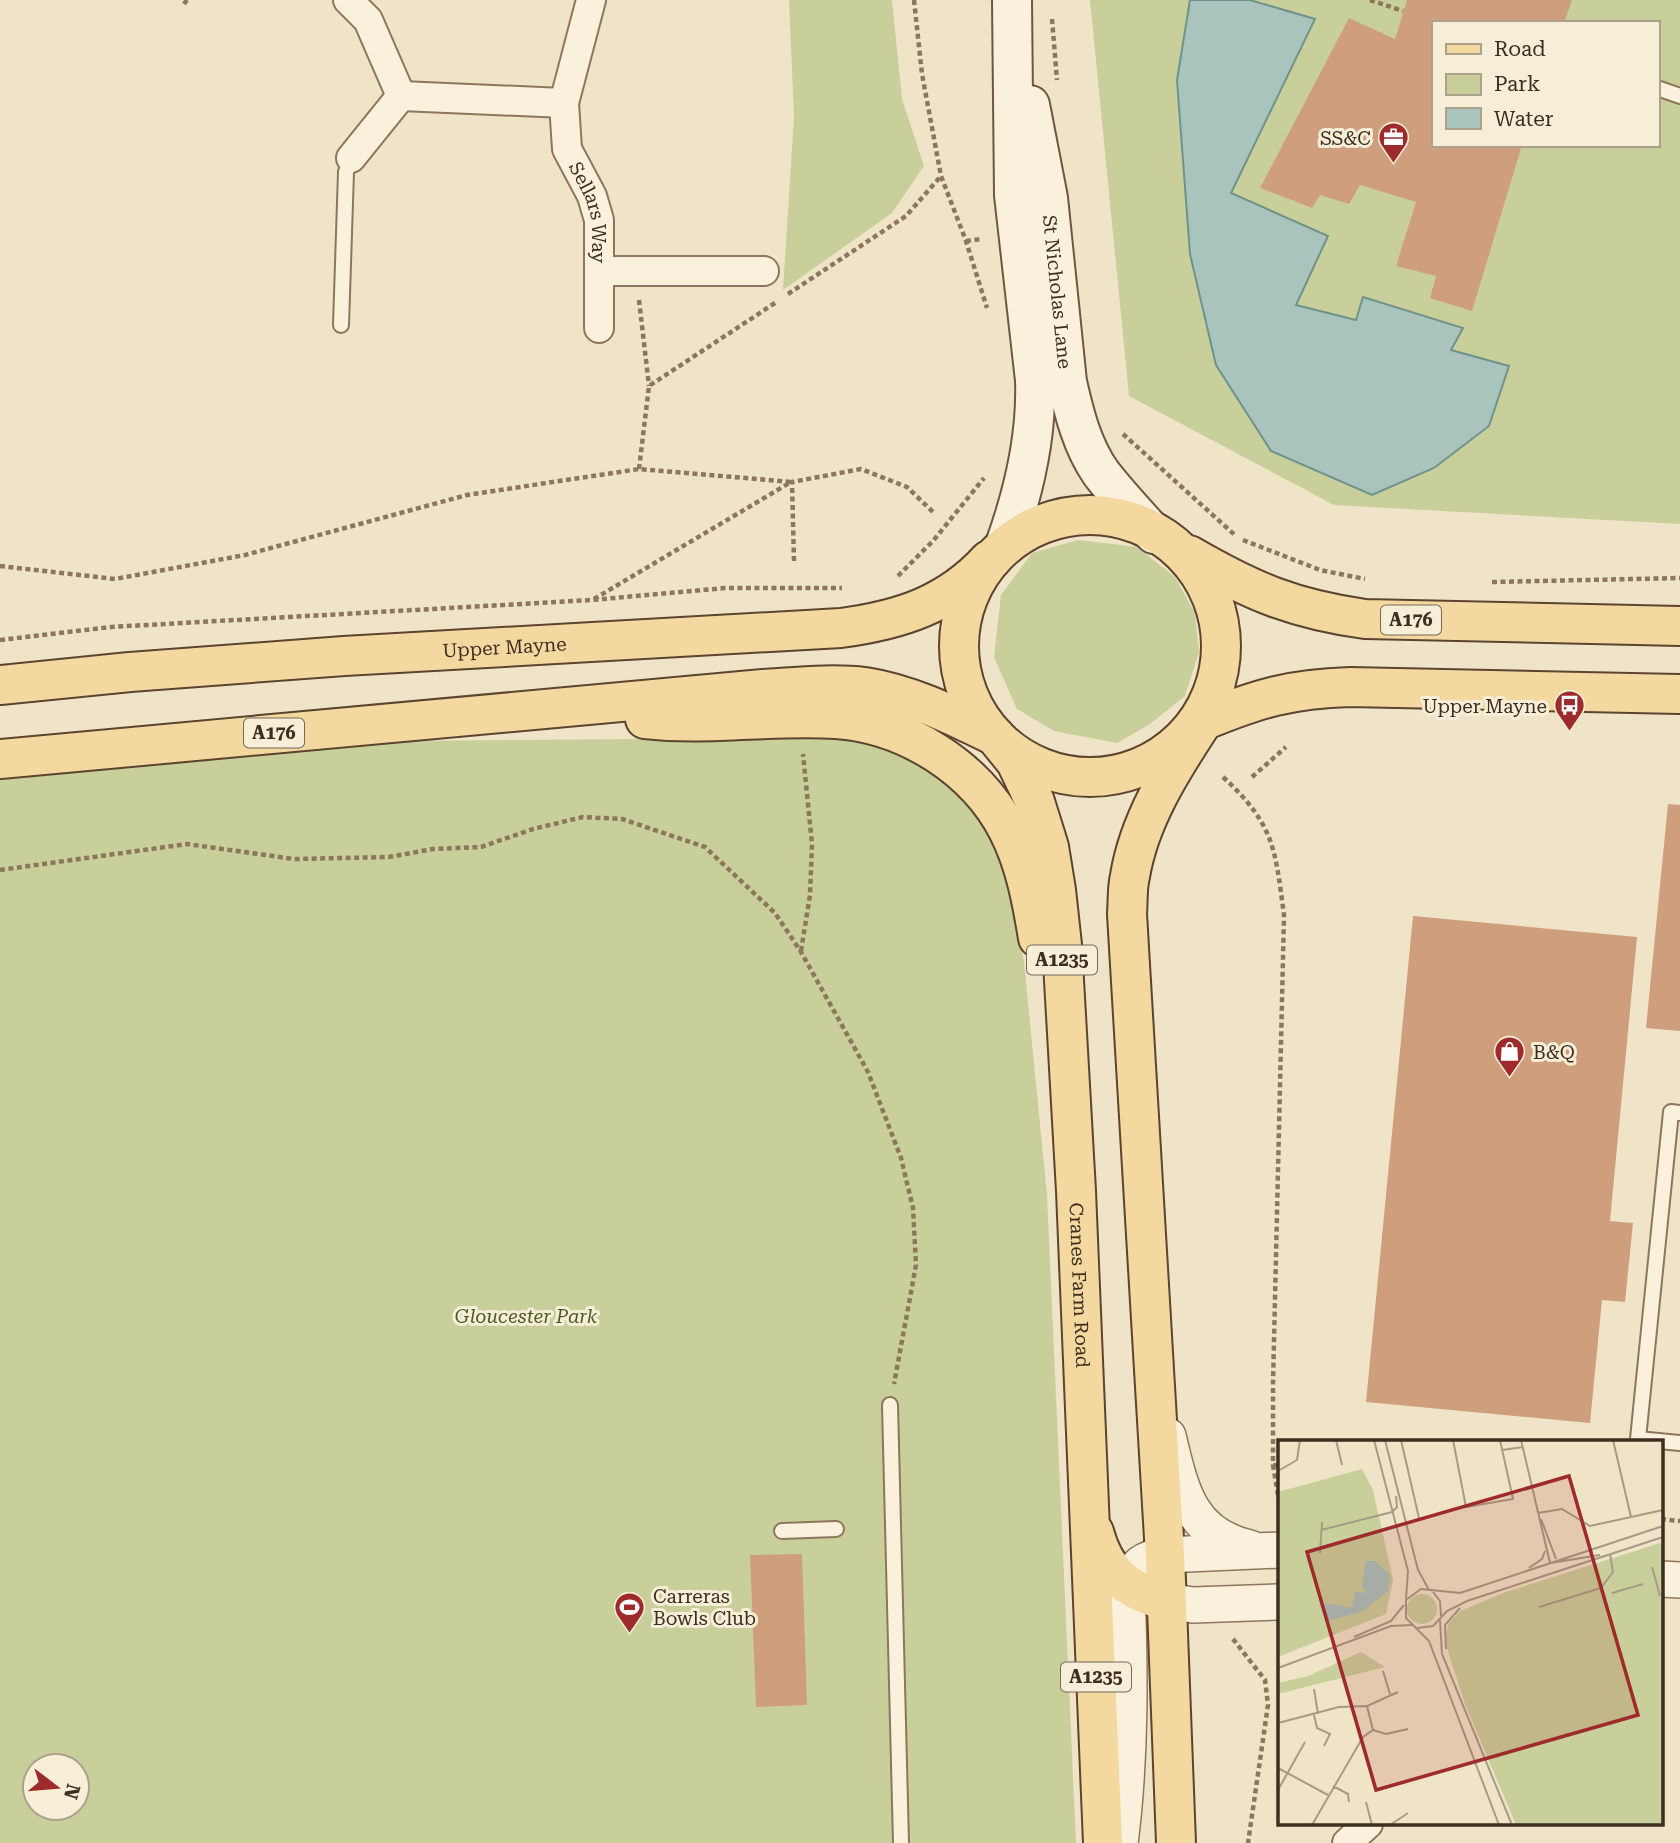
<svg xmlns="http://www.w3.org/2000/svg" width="1680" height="1843" font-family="'Roboto Serif',serif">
	<rect width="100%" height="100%" fill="#f0e4c8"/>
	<!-- green -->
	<g fill="#c9cf9b" fill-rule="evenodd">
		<polygon points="789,0 892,0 902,99 924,166 892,213 783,290 794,117"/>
		<path d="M 1090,0 L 1680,0 L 1680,524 L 1334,505 L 1129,396 ZM 1433,23 L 1657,23 L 1657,145 L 1433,145 Z"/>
		<polygon points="1078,540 1137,547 1175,577 1195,613 1199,652 1185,696 1150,724 1117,743 1054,731 1017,709 994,657 1001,595 1032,553"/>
		<path d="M 836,731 L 899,751 L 944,779 L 984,825 L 1010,886 L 1024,962 L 1047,1195 L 1076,1843 L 0,1843 L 0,780 L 396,741 L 760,738 ZM 35,1766 L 77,1766 L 77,1808 L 35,1808 Z"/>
	</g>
	<!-- water -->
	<polygon fill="#a9c4bc" stroke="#6f938a" stroke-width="2" points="1190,0 1250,0 1315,19 1231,193 1328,236 1296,305 1356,320 1363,297 1463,328 1451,350 1509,366 1489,426 1434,468 1372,495 1271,451 1216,365 1190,254 1177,80"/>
	<!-- building -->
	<g fill="#cf9f7d">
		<polygon points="1407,0 1572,0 1564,23 1433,23 1433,145 1522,145 1472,311 1430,298 1436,276 1396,266 1416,202 1360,185 1349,204 1320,195 1312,208 1260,188 1349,18 1395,39"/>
		<polygon points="1668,804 1680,805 1680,1031 1646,1028"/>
		<polygon points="1413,916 1637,937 1610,1221 1633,1223 1625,1302 1602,1300 1590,1423 1366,1402"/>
		<polygon points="802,1554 807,1705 756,1707 750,1555"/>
	</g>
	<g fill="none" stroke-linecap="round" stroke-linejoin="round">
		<defs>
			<g id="service">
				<polyline points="1657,88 1680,96"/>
				<polyline points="341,325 346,172 351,158"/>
				<polyline points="1680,1113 1671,1112 1638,1439 1680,1443"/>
				<polyline points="890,1405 901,1843"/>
				<polyline points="782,1531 836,1529"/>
			</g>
			<g id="minor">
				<polyline points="348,0 368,20 401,96"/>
				<path id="s1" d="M 401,96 L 564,103 L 567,149 L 592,196 L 599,220 L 599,328"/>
				<polyline points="564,103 591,0"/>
				<polyline points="351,158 401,96"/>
				<polyline points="599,271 764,271"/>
				<polyline points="1347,1843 1368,1824"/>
			</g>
			<g id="tertiary">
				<path d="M 1168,1436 C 1181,1489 1189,1535 1250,1548"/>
				<polyline points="1661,1579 1680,1580"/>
				<polyline points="1166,1601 1193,1605 1279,1602"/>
				<path d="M 1120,1843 C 1131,1758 1130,1671 1127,1585 C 1135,1565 1143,1558 1165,1555 L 1279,1550"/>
			</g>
			<g id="secondary">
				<path id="s2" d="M 1030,105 L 1048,198 L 1067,382 C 1074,413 1082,446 1101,473 C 1117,494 1136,514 1154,534"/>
				<path d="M 1006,542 C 1024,491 1037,435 1035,380 L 1014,195 L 1012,0"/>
			</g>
			<g id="primary">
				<circle cx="1090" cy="646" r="131"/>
				<path d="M 1189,555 C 1251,591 1293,609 1365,619 L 1680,626"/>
				<path id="s3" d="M 0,685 L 130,672 L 344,656 L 841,628 C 900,620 948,605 989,560"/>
				<path d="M 645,719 C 709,726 772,715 836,719 C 907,724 976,768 1008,830 C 1025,863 1032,901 1038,938"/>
				<path d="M 1203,721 C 1259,698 1290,689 1350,687 L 1680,694"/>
				<path id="s4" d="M 999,741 L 1016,762 L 1035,802 L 1049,847 L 1056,890 L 1062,945 L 1076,1191 L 1103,1843"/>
				<path d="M 0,759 L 763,689 C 796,687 832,683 865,687 C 911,694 954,716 995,736"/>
				<path d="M 1094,1532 C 1105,1573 1126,1590 1166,1601"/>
				<path d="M 1176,1843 L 1165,1555 L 1127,914 C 1128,901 1127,888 1130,876 C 1139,821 1170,772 1200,726"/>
			</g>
		</defs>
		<!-- service casing -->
		<use href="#service" stroke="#8d765c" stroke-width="18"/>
		<!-- minor casing -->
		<use href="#minor" stroke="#8d765c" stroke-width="32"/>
		<!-- tertiary casing -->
		<use href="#tertiary" stroke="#8d765c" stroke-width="38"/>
		<!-- secondary casing -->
		<use href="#secondary" stroke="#6f573f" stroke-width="42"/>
		<!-- primary casing -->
		<use href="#primary" stroke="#5b4430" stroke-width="42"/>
		<!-- path -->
		<g stroke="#8d765c" stroke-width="4.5" stroke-dasharray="5 3.5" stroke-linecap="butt">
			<polyline points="914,0 922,74 941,176 966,241 987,308"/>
			<polyline points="1370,0 1403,11"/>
			<polyline points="184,4 187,0"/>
			<polyline points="1052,19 1057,80"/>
			<polyline points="966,241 982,239"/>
			<polyline points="788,294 906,216 941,176"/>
			<polyline points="639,300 649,386"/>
			<polyline points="1123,434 1236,536"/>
			<polyline points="639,469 649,386 775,303"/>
			<polyline points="1243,540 1320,570 1365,579"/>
			<polyline points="794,561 792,482 861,469 907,487 934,513"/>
			<polyline points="0,566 115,579 245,555 467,495 639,469 792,482"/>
			<polyline points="898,576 933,541 984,478"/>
			<polyline points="1492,582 1680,578"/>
			<polyline points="594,599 791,482"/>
			<polyline points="0,640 111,627 592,600 725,588 842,588"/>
			<path d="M 1223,777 C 1275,825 1275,849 1284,915 L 1273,1384 L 1273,1465 L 1279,1466"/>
			<polyline points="1252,777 1286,747"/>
			<polyline points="0,870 187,844 294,859 389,857 433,849 481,847 533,829 583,817 622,819 705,847 775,913 801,952 868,1072 901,1158 913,1208 916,1265 894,1384"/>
			<polyline points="801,951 810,895 812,844 803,754"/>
			<polyline points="1273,1465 1279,1501"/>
			<polyline points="1661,1519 1680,1521"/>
			<polyline points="1233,1639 1265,1680 1268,1705 1248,1843"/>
		</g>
		<!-- service -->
		<use href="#service" stroke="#faf1dc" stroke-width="14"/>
		<!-- minor -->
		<use href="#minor" stroke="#faf1dc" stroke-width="28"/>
		<!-- tertiary -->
		<use href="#tertiary" stroke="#faf1dc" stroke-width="35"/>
		<!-- secondary -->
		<use href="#secondary" stroke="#faf1dc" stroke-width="38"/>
		<!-- primary -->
		<use href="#primary" stroke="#f3d9a0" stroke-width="38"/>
	</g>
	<!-- icons -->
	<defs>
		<symbol id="office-pin" viewBox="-11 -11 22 30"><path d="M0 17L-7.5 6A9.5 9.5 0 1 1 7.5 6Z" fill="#9e2a2b" stroke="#f7eed8"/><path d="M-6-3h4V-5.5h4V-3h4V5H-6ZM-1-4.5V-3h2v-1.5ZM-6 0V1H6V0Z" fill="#fff"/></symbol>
		<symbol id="bus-pin" viewBox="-11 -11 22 30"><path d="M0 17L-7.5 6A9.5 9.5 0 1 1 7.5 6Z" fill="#9e2a2b" stroke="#f7eed8"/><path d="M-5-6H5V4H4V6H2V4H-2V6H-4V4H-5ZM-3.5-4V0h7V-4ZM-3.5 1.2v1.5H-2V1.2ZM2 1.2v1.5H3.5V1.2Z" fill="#fff"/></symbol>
		<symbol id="shop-pin" viewBox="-11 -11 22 30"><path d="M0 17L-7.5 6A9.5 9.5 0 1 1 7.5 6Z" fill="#9e2a2b" stroke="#f7eed8"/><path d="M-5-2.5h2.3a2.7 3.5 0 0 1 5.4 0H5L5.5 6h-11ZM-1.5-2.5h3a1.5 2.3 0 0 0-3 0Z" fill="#fff"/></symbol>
		<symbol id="stadium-pin" viewBox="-11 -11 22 30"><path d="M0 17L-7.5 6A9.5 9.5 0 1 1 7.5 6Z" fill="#9e2a2b" stroke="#f7eed8"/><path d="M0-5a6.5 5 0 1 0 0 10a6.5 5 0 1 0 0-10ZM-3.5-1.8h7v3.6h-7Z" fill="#fff"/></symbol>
	</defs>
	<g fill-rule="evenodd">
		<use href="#office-pin" x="1376" y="120" width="35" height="47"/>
		<use href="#bus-pin" x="1552" y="688" width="35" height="47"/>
		<use href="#shop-pin" x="1492" y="1034" width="35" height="47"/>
		<use href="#stadium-pin" x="612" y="1590" width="35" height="47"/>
	</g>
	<g text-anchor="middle" stroke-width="6" stroke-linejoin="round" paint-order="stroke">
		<!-- shield labels -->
		<g fill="#f7eed8" stroke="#756857" stroke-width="2">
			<rect x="1381" y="605.5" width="60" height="29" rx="5"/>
			<rect x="244" y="718.5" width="60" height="29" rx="5"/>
			<rect x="1027" y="945.5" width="70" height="29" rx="5"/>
			<rect x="1061" y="1662.5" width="70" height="29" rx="5"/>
		</g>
		<g font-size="18" font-weight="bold" fill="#3d2e20">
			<text x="1411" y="626">A176</text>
			<text x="274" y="739">A176</text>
			<text x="1062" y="966">A1235</text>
			<text x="1096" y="1683">A1235</text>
		</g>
		<!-- poi labels -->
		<g font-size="19" fill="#3d2e20" stroke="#f7eed8" text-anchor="end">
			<text x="1371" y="145">SS&amp;C</text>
			<text x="1547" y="713">Upper Mayne</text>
			<text x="1533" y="1059" text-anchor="start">B&amp;Q</text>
			<text x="653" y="1603" text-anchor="start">Carreras<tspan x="653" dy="22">Bowls Club</tspan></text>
		</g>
		<!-- street labels -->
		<g font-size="19" fill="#3d2e20" stroke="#f7eed8">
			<text dy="7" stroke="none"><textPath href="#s1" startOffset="278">Sellars Way</textPath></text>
			<text dy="7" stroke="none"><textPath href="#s2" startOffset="189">St Nicholas Lane</textPath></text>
			<text dy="7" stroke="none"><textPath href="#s3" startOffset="506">Upper Mayne</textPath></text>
			<text dy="7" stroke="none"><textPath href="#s4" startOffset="558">Cranes Farm Road</textPath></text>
		</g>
		<!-- park labels -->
		<g font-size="19" font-style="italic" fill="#4d5a26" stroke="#f7eed8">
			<text x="526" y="1323">Gloucester Park</text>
		</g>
	</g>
	<!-- overview -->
	<g transform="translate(1278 1440)">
		<rect width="385" height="385" fill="#f0e4c8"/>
		<path d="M 84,29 L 95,50 L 115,140 L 108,174 L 0,217 L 0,52 ZM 385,102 L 385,385 L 238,385 L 187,264 L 167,202 L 170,184 L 182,171 L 225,153 ZM129 169a15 15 0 1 1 30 0a15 15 0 1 1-30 0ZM 83,212 L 107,227 L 0,254 L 0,243 L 30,236 Z" fill="#c9cf9b"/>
		<path d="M 88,121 L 97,121 L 112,135 L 110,151 L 85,171 L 47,182 L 47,163 L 74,168 L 77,152 L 88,153 L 84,145 Z" fill="#a9c4bc"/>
		<path fill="none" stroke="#a89b85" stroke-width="2" d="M 58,0 L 64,25M 96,0 L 130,131 L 128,159M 107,0 L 140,130 L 151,150M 123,0 L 141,78M 175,0 L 188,67 L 235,59 L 222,0M 243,0 L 272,123 L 322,115M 335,0 L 353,77M 224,10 L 245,7M 0,31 L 19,20 L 22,0M 260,73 L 284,69 L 312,86 L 385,70M 263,79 L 278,119M 43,90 L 114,72 L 119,67 L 118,56M 42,113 L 44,82M 374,127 L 382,156M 251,128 L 264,119 L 267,111M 155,152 L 162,161 L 163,176M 334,153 L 365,144M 261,167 L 323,148 L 335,132 L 332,114M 162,180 L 164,214 L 234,385M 139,188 L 155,186 L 169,171 L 189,161 L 385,97M 76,197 L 113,181 L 126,165M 168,209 L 167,185 L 182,168M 0,228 L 113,186 L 134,185M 105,231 L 112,254M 36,249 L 40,274M 36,275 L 39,288 L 52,294 L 46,306M 0,283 L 61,267 L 89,266M 95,290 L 89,266 L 120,252M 95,290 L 108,294 L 130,289M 0,328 L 50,355M 55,346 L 70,354 L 71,362M 0,350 L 27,302M 88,362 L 94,385M 34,385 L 85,297 L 95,290M 112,385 L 130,373M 221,385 L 151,201 L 128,178 L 128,160 L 143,149 L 182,153 L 385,86"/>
		<path fill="#9e2a2b" fill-opacity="0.15" stroke="#9e2a2b" stroke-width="3.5" d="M 291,36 L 360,275 L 98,350 L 29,112 Z"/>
		<rect width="385" height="385" fill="none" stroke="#3d2e20" stroke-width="3.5"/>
	</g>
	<!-- legend -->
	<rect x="1432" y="21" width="228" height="126" fill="#f7eed8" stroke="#ada18e" stroke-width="2"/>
	<rect x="1446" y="44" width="35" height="10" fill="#f3d9a0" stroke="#ada18e" stroke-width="2"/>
	<text x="1494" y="56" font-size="21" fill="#3d2e20">Road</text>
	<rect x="1446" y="74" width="35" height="21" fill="#c9cf9b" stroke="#ada18e" stroke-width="2"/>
	<text x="1494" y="91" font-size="21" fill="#3d2e20">Park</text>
	<rect x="1446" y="108" width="35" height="21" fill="#a9c4bc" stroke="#ada18e" stroke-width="2"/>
	<text x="1494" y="126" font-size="21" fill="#3d2e20">Water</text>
	<!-- north arrow -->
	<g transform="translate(56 1787) rotate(106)"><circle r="33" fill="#f7eed8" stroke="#ada18e" stroke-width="2"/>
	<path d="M0-5L12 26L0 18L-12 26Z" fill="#9e2a2b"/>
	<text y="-10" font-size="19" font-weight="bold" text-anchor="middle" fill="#3d2e20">N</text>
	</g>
</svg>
